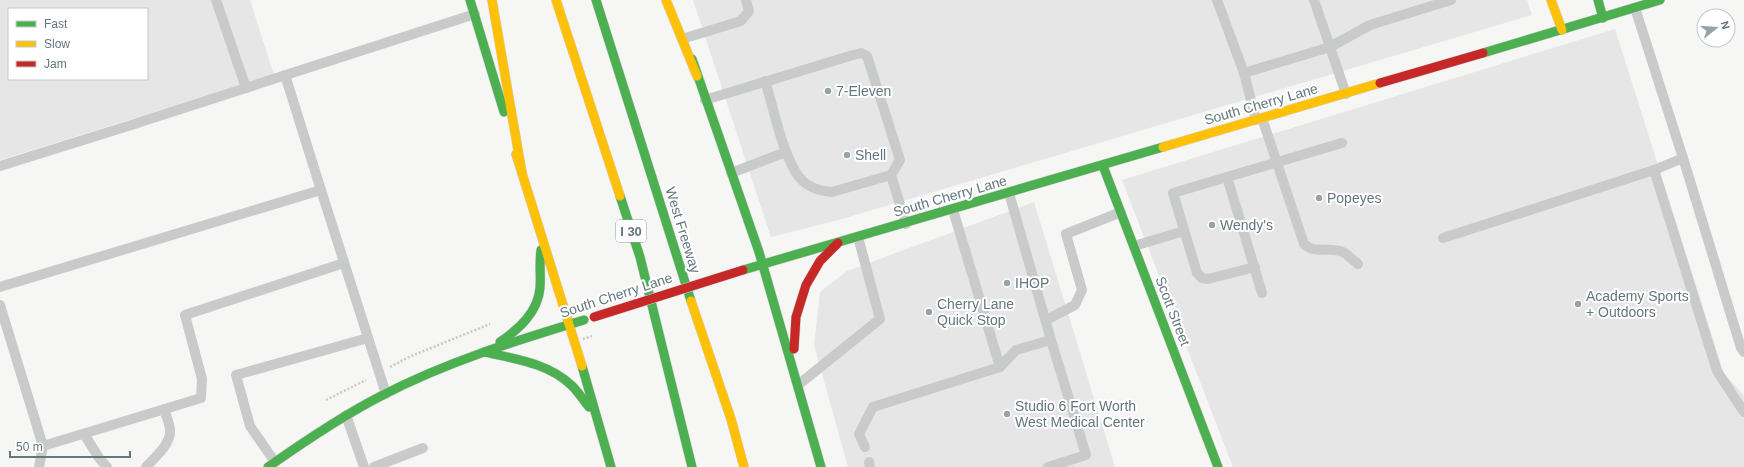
<svg xmlns="http://www.w3.org/2000/svg" width="1744" height="467" font-family="Helvetica,sans-serif">
	<rect width="100%" height="100%" fill="#f6f6f5"/>
	<!-- built -->
	<g fill="#e5e6e5" fill-rule="evenodd">
		<path d="M 0,0 L 250,0 L 274,75 L 0,160 ZM 9,9 L 147,9 L 147,79 L 9,79 Z"/>
		<polygon points="693,0 1527,0 1532,15 842,219 771,237"/>
		<polygon points="1615,29 1724,374 1744,395 1744,467 1233,467 1122,180"/>
		<polygon points="1034,202 1115,467 848,467 814,345 820,292 847,271"/>
	</g>
	<g fill="none" stroke-linecap="round" stroke-linejoin="round">
		<defs>
			<g id="fast">
				<polyline points="470,0 504,112"/>
				<polyline points="596,0 691,301"/>
				<polyline points="1598,0 1603,18"/>
				<polyline points="1483,53 1660,0"/>
				<polyline points="692,59 759,252 821,467"/>
				<polyline points="1103,166 1218,467"/>
				<polyline points="620,196 640,257 692,467"/>
				<polyline points="743,270 1163,147"/>
				<path d="M 500,342 C 519,329 538,312 540,288 C 541,275 539,263 541,250"/>
				<path d="M 485,352 C 515,359 548,363 571,385 C 578,391 583,400 589,407"/>
				<polyline points="582,366 611,467"/>
				<path d="M 268,467 C 305,441 342,416 381,396 C 446,362 515,341 584,320"/>
			</g>
			<g id="slow">
				<polyline points="492,0 522,173"/>
				<polyline points="556,0 620,196"/>
				<polyline points="666,0 697,76"/>
				<polyline points="1551,0 1562,30"/>
				<polyline points="1163,147 1380,83"/>
				<polyline points="516,154 582,366"/>
				<polyline points="691,301 731,419 744,467"/>
			</g>
			<g id="jam">
				<polyline points="1380,83 1483,53"/>
				<polyline points="794,349 796,317 806,285 820,261 838,243"/>
			</g>
		</defs>
		<!-- fast casing -->
		<use href="#fast" stroke="#d2d3d3" stroke-width="10"/>
		<!-- slow casing -->
		<use href="#slow" stroke="#d2d3d3" stroke-width="10"/>
		<!-- jam casing -->
		<use href="#jam" stroke="#d2d3d3" stroke-width="10"/>
		<!-- path -->
		<g stroke="#c6c8c9" stroke-width="2.5" stroke-dasharray="2 2" stroke-linecap="butt">
			<polyline points="390,367 409,357 490,324"/>
			<polyline points="326,400 366,380"/>
		</g>
		<!-- lane -->
		<g stroke="#c9cbca" stroke-width="10">
			<polyline points="216,0 246,88"/>
			<polyline points="1217,0 1244,73"/>
			<polyline points="1314,0 1346,94"/>
			<polyline points="1635,8 1683,158 1654,170"/>
			<polyline points="682,39 741,21 749,11 746,0"/>
			<polyline points="285,75 321,190"/>
			<path d="M 765,81 C 774,109 782,154 799,177 C 807,187 820,191 832,192 L 891,175"/>
			<polyline points="705,100 853,55 861,53 867,56 900,160 891,175 906,224"/>
			<path d="M 1262,118 L 1304,244 C 1315,254 1327,247 1340,251 C 1346,252 1352,260 1358,264"/>
			<polyline points="1256,120 1244,73 1330,47 1370,25 1451,0"/>
			<polyline points="1683,158 1741,348 1744,352"/>
			<polyline points="0,166 125,127 475,14"/>
			<polyline points="731,173 786,152"/>
			<polyline points="1227,177 1262,293"/>
			<polyline points="953,210 1000,367"/>
			<polyline points="1443,238 1654,170 1717,371 1744,412"/>
			<polyline points="1134,246 1184,231"/>
			<polyline points="1255,267 1208,279 1202,278 1197,273 1173,193 1342,143"/>
			<polyline points="0,287 321,190 386,394"/>
			<polyline points="0,305 43,446 39,467"/>
			<polyline points="1046,320 1075,305 1082,290 1066,234 1121,212"/>
			<polyline points="798,385 880,319 858,237"/>
			<polyline points="346,415 364,467"/>
			<polyline points="84,434 99,458 107,467"/>
			<polyline points="43,446 201,398 202,379 185,315 344,263"/>
			<polyline points="865,447 859,434 873,407 1000,367 1016,350 1051,340 1009,193"/>
			<polyline points="275,462 250,426 236,375 368,338"/>
			<polyline points="869,462 870,467"/>
			<path d="M 146,467 C 154,458 171,444 170,431 C 170,424 166,416 164,409"/>
			<polyline points="374,467 423,448"/>
			<polyline points="1048,467 1086,455 1051,340"/>
		</g>
		<!-- fast -->
		<use href="#fast" stroke="#4caf50" stroke-width="9"/>
		<!-- slow -->
		<use href="#slow" stroke="#ffc107" stroke-width="9"/>
		<!-- jam -->
		<use href="#jam" stroke="#c62828" stroke-width="9"/>
		<defs>
			<polyline id="jam-bridge" points="594,317 743,270"/>
		</defs>
		<!-- jam-bridge casing -->
		<use href="#jam-bridge" stroke="#d2d3d3" stroke-width="10" stroke-linecap="butt"/>
		<!-- path-bridge -->
		<polyline stroke="#c6c8c9" stroke-width="2.5" stroke-dasharray="2 2" stroke-linecap="butt" points="583,339 592,336"/>
		<!-- jam-bridge -->
		<use href="#jam-bridge" stroke="#c62828" stroke-width="9"/>
	</g>
	<!-- markers -->
	<g fill="#96a3a8" stroke="#fff" stroke-width="1.5">
		<circle cx="828" cy="91" r="4"/>
		<circle cx="847" cy="155" r="4"/>
		<circle cx="1319" cy="198" r="4"/>
		<circle cx="1212" cy="225" r="4"/>
		<circle cx="1007" cy="283" r="4"/>
		<circle cx="1578" cy="304" r="4"/>
		<circle cx="929" cy="312" r="4"/>
		<circle cx="1007" cy="414" r="4"/>
	</g>
	<g text-anchor="middle" stroke-width="4" stroke-linejoin="round" paint-order="stroke">
		<!-- shield labels -->
		<rect fill="#fff" stroke="#92a0a5" stroke-width="1" x="616" y="220" width="30" height="22" rx="3"/>
		<g font-size="13" font-weight="bold" fill="#63777e">
			<text x="631" y="236">I 30</text>
		</g>
		<!-- poi labels -->
		<g font-size="14" fill="#63777e" stroke="#fff" text-anchor="start">
			<text x="836" y="96">7-Eleven</text>
			<text x="855" y="160">Shell</text>
			<text x="1327" y="203">Popeyes</text>
			<text x="1220" y="230">Wendy's</text>
			<text x="1015" y="288">IHOP</text>
			<text x="1586" y="301">Academy Sports<tspan x="1586" dy="16">+ Outdoors</tspan></text>
			<text x="937" y="309">Cherry Lane<tspan x="937" dy="16">Quick Stop</tspan></text>
			<text x="1015" y="411">Studio 6 Fort Worth<tspan x="1015" dy="16">West Medical Center</tspan></text>
		</g>
		<!-- street labels -->
		<g font-size="14" fill="#63777e" stroke="#fff">
			<text transform="translate(1261 104) rotate(-16)" y="5">South Cherry Lane</text>
			<text transform="translate(950 196) rotate(-16)" y="5">South Cherry Lane</text>
			<text transform="translate(683 230) rotate(73)" y="5">West Freeway</text>
			<text transform="translate(616 295) rotate(-18)" y="5">South Cherry Lane</text>
			<text transform="translate(1173 311) rotate(69)" y="5">Scott Street</text>
		</g>
	</g>
	<!-- legend -->
	<rect x="8" y="8" width="140" height="72" fill="#ffffff" stroke="#c1c9cb"/>
	<rect x="16" y="21" width="20" height="6" fill="#4caf50" stroke="#c1c9cb"/>
	<text x="44" y="28" font-size="12" fill="#63777e">Fast</text>
	<rect x="16" y="41" width="20" height="6" fill="#ffc107" stroke="#c1c9cb"/>
	<text x="44" y="48" font-size="12" fill="#63777e">Slow</text>
	<rect x="16" y="61" width="20" height="6" fill="#c62828" stroke="#c1c9cb"/>
	<text x="44" y="68" font-size="12" fill="#63777e">Jam</text>
	<!-- north arrow -->
	<g transform="translate(1716 28) rotate(73)"><circle r="19" fill="#ffffff" stroke="#c1c9cb"/>
	<path d="M0-3L7 15L0 10L-7 15Z" fill="#96a3a8"/>
	<text y="-6" font-size="11" font-weight="bold" text-anchor="middle" fill="#63777e">N</text>
	</g>
	<!-- scale -->
	<path d="M10 451v6h120v-6" fill="none" stroke="#63777e" stroke-width="2"/>
	<text x="16" y="451" font-size="12" fill="#63777e" stroke="#ffffff" stroke-width="3" paint-order="stroke">50 m</text>
</svg>
